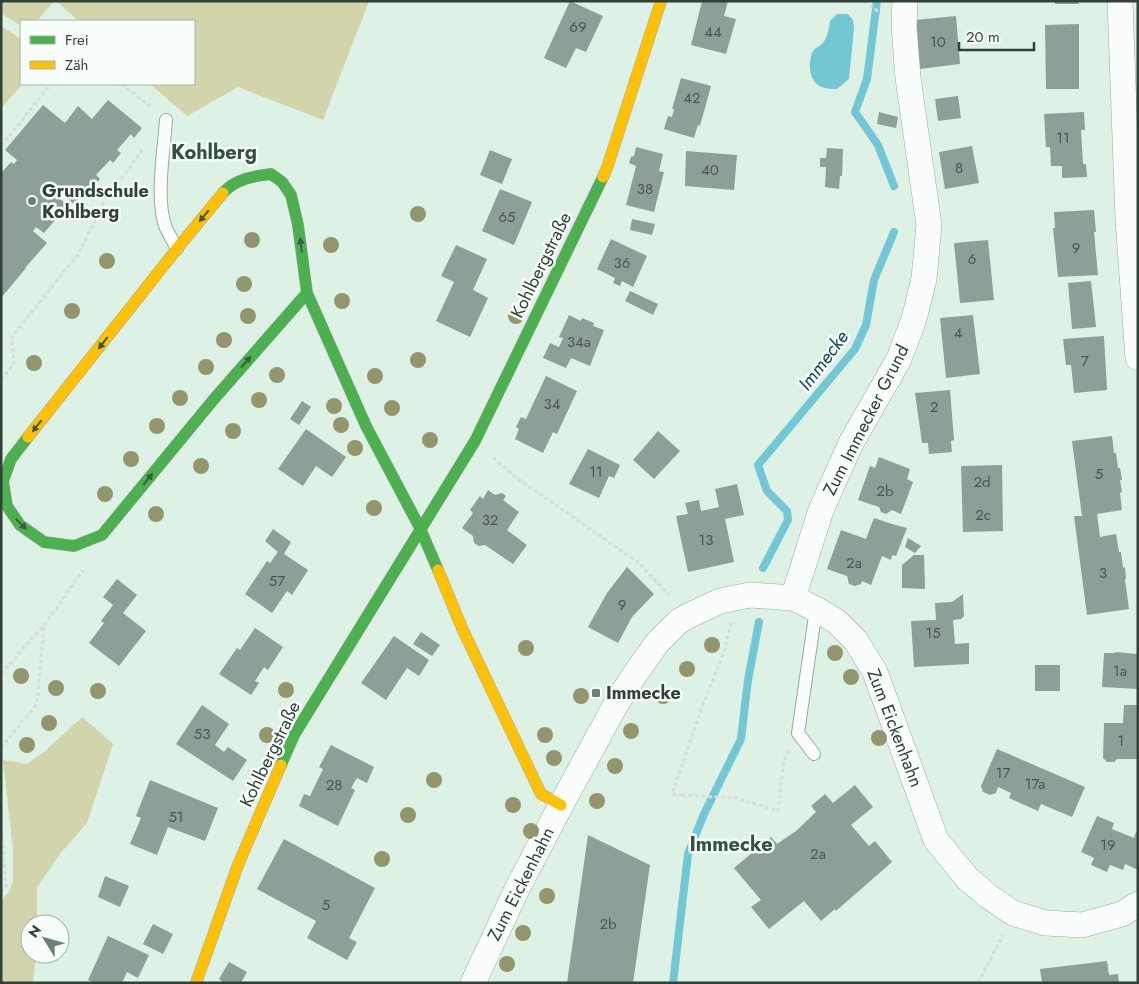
<svg xmlns="http://www.w3.org/2000/svg" width="1139" height="984" font-family="Jost,sans-serif">
	<rect width="100%" height="100%" fill="#ddf1e4"/>
	<!-- green -->
	<g fill="#d2d4ac">
		<polygon points="1,1 54,1 37,21 21,21 21,26 1,13"/>
		<polygon points="56,1 369,1 323,120 238,87 187,116 150,84 194,84 194,21 79,21"/>
		<polygon points="1,26 21,39 21,84 23,84 1,108"/>
		<polygon points="82,717 113,744 87,823 60,854 37,887 37,924 30,924 30,954 36,954 33,983 1,983 1,901 9,892 13,881 13,849 3,760 27,764 44,752"/>
	</g>
	<!-- water -->
	<path fill="#73c7d5" d="M 837,14 L 848,14 L 853,20 L 854,28 L 849,79 L 837,89 C 832,89 827,89 822,87 C 809,83 808,64 812,53 C 814,48 819,47 823,43 C 828,36 829,28 830,21 Z"/>
	<g fill="none" stroke-linecap="round" stroke-linejoin="round">
		<!-- stream -->
		<g stroke="#73c7d5" stroke-width="8">
			<polyline points="877,1 867,79 855,112 878,145 894,186"/>
			<polyline points="763,568 788,520 787,511 767,491 758,465 855,349 866,325 874,280 894,232"/>
			<polyline points="673,983 688,854 704,814 741,739 748,680 759,622"/>
		</g>
	</g>
	<!-- building -->
	<g fill="#8e9f98">
		<polygon points="570,1 603,16 586,52 576,48 566,68 544,58"/>
		<polygon points="702,1 728,1 724,16 736,19 726,54 691,45"/>
		<rect x="1055" y="1" width="24" height="3"/>
		<polygon points="956,16 960,64 920,69 915,20"/>
		<polygon points="1079,24 1079,89 1046,89 1045,25"/>
		<polygon points="681,78 711,86 700,126 698,125 694,138 664,129 668,116 672,117 674,109 672,109"/>
		<polygon points="958,96 961,118 938,121 935,99"/>
		<polygon points="108,100 142,128 134,138 131,134 117,150 121,153 113,163 110,160 96,175 100,179 92,188 89,185 74,204 63,195 60,199 68,205 44,233 36,227 33,231 47,243 25,268 26,268 1,298 1,173 11,162 14,164 17,160 5,150 43,105 65,123 78,106 92,119"/>
		<polygon points="879,112 898,117 896,128 877,124"/>
		<polygon points="1084,112 1085,130 1081,130 1083,164 1086,164 1087,177 1062,178 1062,166 1051,166 1050,147 1046,147 1044,114"/>
		<polygon points="972,146 979,183 945,189 939,152"/>
		<polygon points="636,147 663,154 659,171 664,172 654,212 626,205 636,166 629,163 631,157 634,156"/>
		<polygon points="827,148 843,149 842,176 840,176 839,189 825,187 826,167 820,167 820,158 826,158"/>
		<polygon points="490,150 512,159 502,184 480,175"/>
		<polygon points="686,151 737,155 734,190 685,186"/>
		<polygon points="500,189 532,202 514,245 482,231"/>
		<polygon points="1094,210 1096,232 1094,232 1098,275 1058,277 1053,228 1055,228 1054,212"/>
		<polygon points="632,219 655,224 652,235 630,230"/>
		<polygon points="611,239 647,256 633,287 622,281 620,286 613,283 615,278 597,269"/>
		<polygon points="988,240 994,300 960,303 954,243"/>
		<polygon points="456,245 487,259 473,290 488,298 470,337 436,321 454,282 441,276"/>
		<polygon points="1091,281 1096,327 1072,329 1068,283"/>
		<polygon points="630,291 658,304 653,315 625,301"/>
		<polygon points="569,315 581,321 582,318 594,323 593,326 604,330 590,366 571,358 566,368 543,358 550,343 559,347 563,338 559,337"/>
		<polygon points="973,315 980,374 946,378 940,318"/>
		<polygon points="1104,336 1107,390 1074,393 1071,365 1066,365 1063,339"/>
		<polygon points="546,376 577,391 557,434 553,432 543,453 515,439 519,429 516,427 521,417 526,419"/>
		<polygon points="950,390 954,440 951,441 952,452 929,454 928,443 922,443 915,393"/>
		<polygon points="302,401 311,407 299,425 290,419"/>
		<polygon points="306,429 346,457 332,477 316,466 303,486 278,469"/>
		<polygon points="658,431 680,451 654,479 633,460"/>
		<polygon points="1112,436 1114,453 1116,453 1118,468 1120,468 1122,480 1120,480 1122,492 1120,493 1122,510 1097,514 1100,537 1116,534 1119,552 1121,552 1123,568 1125,567 1126,579 1125,579 1129,609 1087,615 1074,516 1082,516 1072,441"/>
		<polygon points="588,449 620,465 614,478 609,476 599,498 569,484"/>
		<polygon points="879,457 910,469 907,479 913,482 901,514 892,510 886,514 881,512 879,507 858,500 870,466 875,468"/>
		<polygon points="1002,465 1003,531 963,532 961,466"/>
		<polygon points="737,484 744,515 725,519 734,562 688,572 676,516 688,514 685,503 699,500 701,511 719,507 715,489"/>
		<polygon points="488,490 495,495 502,493 506,496 503,500 519,512 507,530 527,545 513,564 485,545 479,546 474,543 473,536 462,528 473,513 470,510 480,496 483,499"/>
		<polygon points="874,518 892,524 907,528 896,556 892,555 891,560 882,556 871,585 862,581 861,584 855,586 849,584 847,576 827,569 841,530 866,539"/>
		<polygon points="273,529 291,542 284,554 308,570 292,595 287,591 272,613 245,594 267,561 270,563 278,552 265,541"/>
		<polygon points="908,538 921,546 915,553 905,547"/>
		<polygon points="914,555 924,555 925,589 902,588 902,565"/>
		<polygon points="627,567 654,594 632,617 618,643 588,627 607,593"/>
		<polygon points="117,579 137,595 123,613 146,631 119,666 89,643 104,623 101,621 113,605 103,597"/>
		<polygon points="963,594 964,616 961,619 953,620 955,644 969,643 969,664 914,667 911,621 936,620 935,603 952,602"/>
		<polygon points="255,628 283,647 268,670 264,667 255,681 259,683 251,695 219,674 237,648 240,650"/>
		<polygon points="421,632 440,645 432,656 413,644"/>
		<polygon points="394,636 429,660 419,676 407,668 386,700 361,683"/>
		<polygon points="1115,652 1138,654 1138,689 1102,687 1104,653 1115,653"/>
		<rect x="1035" y="665" width="25" height="26"/>
		<polygon points="202,705 229,724 215,745 224,752 228,747 247,760 233,781 176,744"/>
		<polygon points="1124,705 1138,705 1138,759 1117,759 1114,762 1107,762 1103,758 1104,723 1123,723"/>
		<polygon points="331,745 374,767 367,783 357,778 351,788 355,790 338,826 299,806 304,794 310,796 323,769 319,767"/>
		<polygon points="997,749 1085,787 1072,817 1041,804 1038,811 1009,798 1011,793 998,787 996,793 990,795 983,792 981,786"/>
		<polygon points="150,780 218,808 205,841 168,827 157,855 130,844 141,818 136,816"/>
		<polygon points="855,785 873,807 851,825 869,846 875,841 892,862 836,911 835,909 821,921 804,901 769,929 751,907 761,900 734,868 771,837 777,844 796,831 816,812 811,806 825,794 833,803"/>
		<polygon points="1097,816 1114,823 1112,829 1134,838 1136,832 1138,833 1138,870 1125,864 1123,870 1110,865 1107,872 1091,865 1094,858 1081,852"/>
		<polygon points="588,835 650,865 633,983 567,983"/>
		<polygon points="284,839 375,888 349,938 357,942 347,960 307,938 316,921 257,889"/>
		<polygon points="105,876 129,886 120,907 98,897"/>
		<polygon points="153,924 173,934 163,954 143,944"/>
		<polygon points="108,936 149,955 138,978 127,972 122,983 94,983 88,980"/>
		<polygon points="1107,961 1109,975 1118,974 1119,983 1042,983 1040,969"/>
		<polygon points="229,962 247,972 241,983 224,983 219,979"/>
	</g>
	<g fill="none" stroke-linecap="round" stroke-linejoin="round">
		<defs>
			<g id="lane">
				<path d="M 166,120 C 164,150 155,201 166,228 C 169,235 174,242 177,249"/>
				<polyline points="814,754 798,733 816,609"/>
			</g>
			<g id="street">
				<polyline points="1120,1 1128,219 1138,358"/>
				<polyline points="793,598 821,510 851,443 899,359 914,319 924,279 929,225 908,78 904,26 905,1"/>
				<polyline points="473,983 517,889 561,805 615,706 631,680 657,643 678,622 688,616 720,601 750,595 793,598 816,609 836,621 856,641 875,672 936,840 967,878 988,896 1013,913 1045,923 1082,925 1122,914 1138,904"/>
			</g>
			<g id="fast">
				<path d="M 223,193 C 235,179 254,176 271,174 L 282,182 L 291,195 L 298,225 L 307,293 L 366,426 L 420,528 L 438,570"/>
				<polyline points="28,437 11,459 3,481 7,506 20,525 44,542 74,546 102,535 214,399 307,293"/>
				<polyline points="281,765 294,735 475,441 603,177"/>
			</g>
			<g id="slow">
				<polyline points="603,177 607,168 661,1"/>
				<polyline points="28,437 180,245 223,193"/>
				<polyline points="438,570 462,628 541,794 561,805"/>
				<polyline points="196,983 238,865 281,765"/>
			</g>
		</defs>
		<!-- lane casing -->
		<use href="#lane" stroke="#9aaaa0" stroke-width="14"/>
		<!-- street casing -->
		<use href="#street" stroke="#9aaaa0" stroke-width="26"/>
		<!-- fast casing -->
		<use href="#fast" stroke="#9aaaa0" stroke-width="12"/>
		<!-- slow casing -->
		<use href="#slow" stroke="#9aaaa0" stroke-width="12"/>
		<!-- path -->
		<g stroke="#d8ddda" stroke-width="3" stroke-dasharray="4 2.5" stroke-linecap="butt">
			<polyline points="864,1 879,12"/>
			<polyline points="115,84 123,85 152,108"/>
			<polyline points="1,146 51,84"/>
			<polyline points="1,380 14,364 12,337 79,253 103,204 143,149"/>
			<polyline points="493,458 514,476 639,563 671,597"/>
			<polyline points="1,674 44,625 83,571"/>
			<polyline points="1,748 37,704 44,626"/>
			<polyline points="682,795 737,798 778,811 784,760 789,751"/>
			<polyline points="683,795 672,794 701,710 724,652 731,623"/>
			<polyline points="1,825 6,886 1,891"/>
			<polyline points="978,983 1003,935"/>
		</g>
		<!-- lane -->
		<use href="#lane" stroke="#fafdfb" stroke-width="12"/>
		<!-- street -->
		<use href="#street" stroke="#fafdfb" stroke-width="25"/>
		<!-- fast -->
		<use href="#fast" stroke="#4caf50" stroke-width="11"/>
		<!-- slow -->
		<use href="#slow" stroke="#ffc107" stroke-width="11"/>
	</g>
	<!-- trees -->
	<g fill="#93966c">
		<circle cx="418" cy="214" r="8"/>
		<circle cx="252" cy="240" r="8"/>
		<circle cx="331" cy="245" r="8"/>
		<circle cx="107" cy="261" r="8"/>
		<circle cx="244" cy="284" r="8"/>
		<circle cx="342" cy="301" r="8"/>
		<circle cx="72" cy="311" r="8"/>
		<circle cx="248" cy="316" r="8"/>
		<circle cx="516" cy="316" r="8"/>
		<circle cx="224" cy="340" r="8"/>
		<circle cx="418" cy="360" r="8"/>
		<circle cx="34" cy="363" r="8"/>
		<circle cx="206" cy="367" r="8"/>
		<circle cx="277" cy="375" r="8"/>
		<circle cx="375" cy="376" r="8"/>
		<circle cx="180" cy="398" r="8"/>
		<circle cx="259" cy="400" r="8"/>
		<circle cx="334" cy="406" r="8"/>
		<circle cx="392" cy="408" r="8"/>
		<circle cx="341" cy="425" r="8"/>
		<circle cx="157" cy="426" r="8"/>
		<circle cx="233" cy="431" r="8"/>
		<circle cx="430" cy="440" r="8"/>
		<circle cx="355" cy="448" r="8"/>
		<circle cx="131" cy="459" r="8"/>
		<circle cx="201" cy="466" r="8"/>
		<circle cx="105" cy="494" r="8"/>
		<circle cx="374" cy="508" r="8"/>
		<circle cx="156" cy="514" r="8"/>
		<circle cx="712" cy="645" r="8"/>
		<circle cx="526" cy="648" r="8"/>
		<circle cx="835" cy="653" r="8"/>
		<circle cx="687" cy="669" r="8"/>
		<circle cx="21" cy="676" r="8"/>
		<circle cx="851" cy="677" r="8"/>
		<circle cx="56" cy="688" r="8"/>
		<circle cx="286" cy="690" r="8"/>
		<circle cx="98" cy="691" r="8"/>
		<circle cx="581" cy="696" r="8"/>
		<circle cx="663" cy="696" r="8"/>
		<circle cx="49" cy="723" r="8"/>
		<circle cx="631" cy="731" r="8"/>
		<circle cx="267" cy="735" r="8"/>
		<circle cx="545" cy="735" r="8"/>
		<circle cx="879" cy="738" r="8"/>
		<circle cx="27" cy="745" r="8"/>
		<circle cx="554" cy="758" r="8"/>
		<circle cx="615" cy="766" r="8"/>
		<circle cx="434" cy="780" r="8"/>
		<circle cx="597" cy="801" r="8"/>
		<circle cx="513" cy="805" r="8"/>
		<circle cx="408" cy="815" r="8"/>
		<circle cx="531" cy="831" r="8"/>
		<circle cx="382" cy="859" r="8"/>
		<circle cx="547" cy="896" r="8"/>
		<circle cx="523" cy="933" r="8"/>
		<circle cx="507" cy="964" r="8"/>
	</g>
	<!-- one-way arrows -->
	<defs><path id="oneway-solid" d="M-6-.8H1V-3.2L6.5 0L1 3.2V.8H-6Z" transform="scale(1.25)"/></defs>
	<g fill="#385c3d">
		<use href="#oneway-solid" transform="translate(204 216) rotate(130)"/>
		<use href="#oneway-solid" transform="translate(301 245) rotate(-97)"/>
		<use href="#oneway-solid" transform="translate(103 343) rotate(128)"/>
		<use href="#oneway-solid" transform="translate(246 362) rotate(-49)"/>
		<use href="#oneway-solid" transform="translate(37 426) rotate(128)"/>
		<use href="#oneway-solid" transform="translate(148 479) rotate(-51)"/>
		<use href="#oneway-solid" transform="translate(21 524) rotate(45)"/>
	</g>
	<!-- markers -->
	<g fill="#6e7f74" stroke="#f7fef9" stroke-width="2">
		<circle cx="32" cy="201" r="5"/>
		<rect x="591" y="688" width="10" height="10" rx="2.5"/>
	</g>
	<g text-anchor="middle" stroke-width="5" stroke-linejoin="round" paint-order="stroke">
		<!-- number labels -->
		<g font-size="15" fill="#49584f">
			<text x="578" y="32">69</text>
			<text x="713" y="37">44</text>
			<text x="938" y="47">10</text>
			<text x="692" y="103">42</text>
			<text x="1063" y="143">11</text>
			<text x="959" y="173">8</text>
			<text x="710" y="175">40</text>
			<text x="645" y="194">38</text>
			<text x="507" y="222">65</text>
			<text x="1076" y="253">9</text>
			<text x="972" y="264">6</text>
			<text x="622" y="268">36</text>
			<text x="958" y="338">4</text>
			<text x="579" y="347">34a</text>
			<text x="1085" y="366">7</text>
			<text x="552" y="409">34</text>
			<text x="934" y="412">2</text>
			<text x="596" y="477">11</text>
			<text x="1099" y="479">5</text>
			<text x="982" y="487">2d</text>
			<text x="885" y="496">2b</text>
			<text x="983" y="520">2c</text>
			<text x="490" y="525">32</text>
			<text x="706" y="545">13</text>
			<text x="854" y="568">2a</text>
			<text x="1103" y="578">3</text>
			<text x="277" y="586">57</text>
			<text x="622" y="610">9</text>
			<text x="933" y="638">15</text>
			<text x="1120" y="676">1a</text>
			<text x="202" y="739">53</text>
			<text x="1121" y="746">1</text>
			<text x="1003" y="778">17</text>
			<text x="1035" y="789">17a</text>
			<text x="334" y="790">28</text>
			<text x="176" y="822">51</text>
			<text x="1108" y="850">19</text>
			<text x="818" y="859">2a</text>
			<text x="326" y="910">5</text>
			<text x="608" y="929">2b</text>
		</g>
		<!-- poi labels -->
		<g font-size="18" font-weight="bold" fill="#324137" stroke="#f7fef9" text-anchor="start">
			<text x="42" y="197">Grundschule<tspan x="42" dy="21">Kohlberg</tspan></text>
			<text x="606" y="699">Immecke</text>
		</g>
		<!-- street labels -->
		<g font-size="18" fill="#324137" stroke="#f7fef9">
			<text transform="translate(541 265) rotate(-64)" y="6">Kohlbergstraße</text>
			<text transform="translate(866 420) rotate(-63)" y="6">Zum Immecker Grund</text>
			<text transform="translate(895 728) rotate(69)" y="6">Zum Eickenhahn</text>
			<text transform="translate(270 754) rotate(-64)" y="6">Kohlbergstraße</text>
			<text transform="translate(521 884) rotate(-63)" y="6">Zum Eickenhahn</text>
		</g>
		<!-- water labels -->
		<g font-size="19" font-style="italic" fill="#164651" stroke="#f7fef9">
			<text transform="translate(823 360) rotate(-53)" y="7">Immecke</text>
		</g>
		<!-- quarter labels -->
		<g font-size="20" font-weight="bold" fill="#32513e" stroke="#f7fef9">
			<text x="214" y="159">Kohlberg</text>
			<text x="731" y="851">Immecke</text>
		</g>
	</g>
	<!-- border -->
	<rect width="1139" height="984" fill="none" stroke="#324137" stroke-width="5"/>
	<!-- legend -->
	<rect x="20" y="20" width="175" height="65" fill="#f7fef9" stroke="#a8b2ab"/>
	<rect x="30" y="36" width="25" height="8" fill="#4caf50" stroke="#a8b2ab"/>
	<text x="65" y="45" font-size="15" fill="#324137">Frei</text>
	<rect x="30" y="61" width="25" height="8" fill="#ffc107" stroke="#a8b2ab"/>
	<text x="65" y="70" font-size="15" fill="#324137">Zäh</text>
	<!-- north arrow -->
	<g transform="translate(45 939) rotate(307)"><circle r="24" fill="#f7fef9" stroke="#a8b2ab"/>
	<path d="M0-4L9 19L0 12L-9 19Z" fill="#6e7f74"/>
	<text y="-8" font-size="14" font-weight="bold" text-anchor="middle" fill="#324137">N</text>
	</g>
	<!-- scale -->
	<path d="M959 42v8h75v-8" fill="none" stroke="#324137" stroke-width="2.5"/>
	<text x="966" y="42" font-size="15" fill="#324137" stroke="#f7fef9" stroke-width="4" paint-order="stroke">20 m</text>
</svg>
